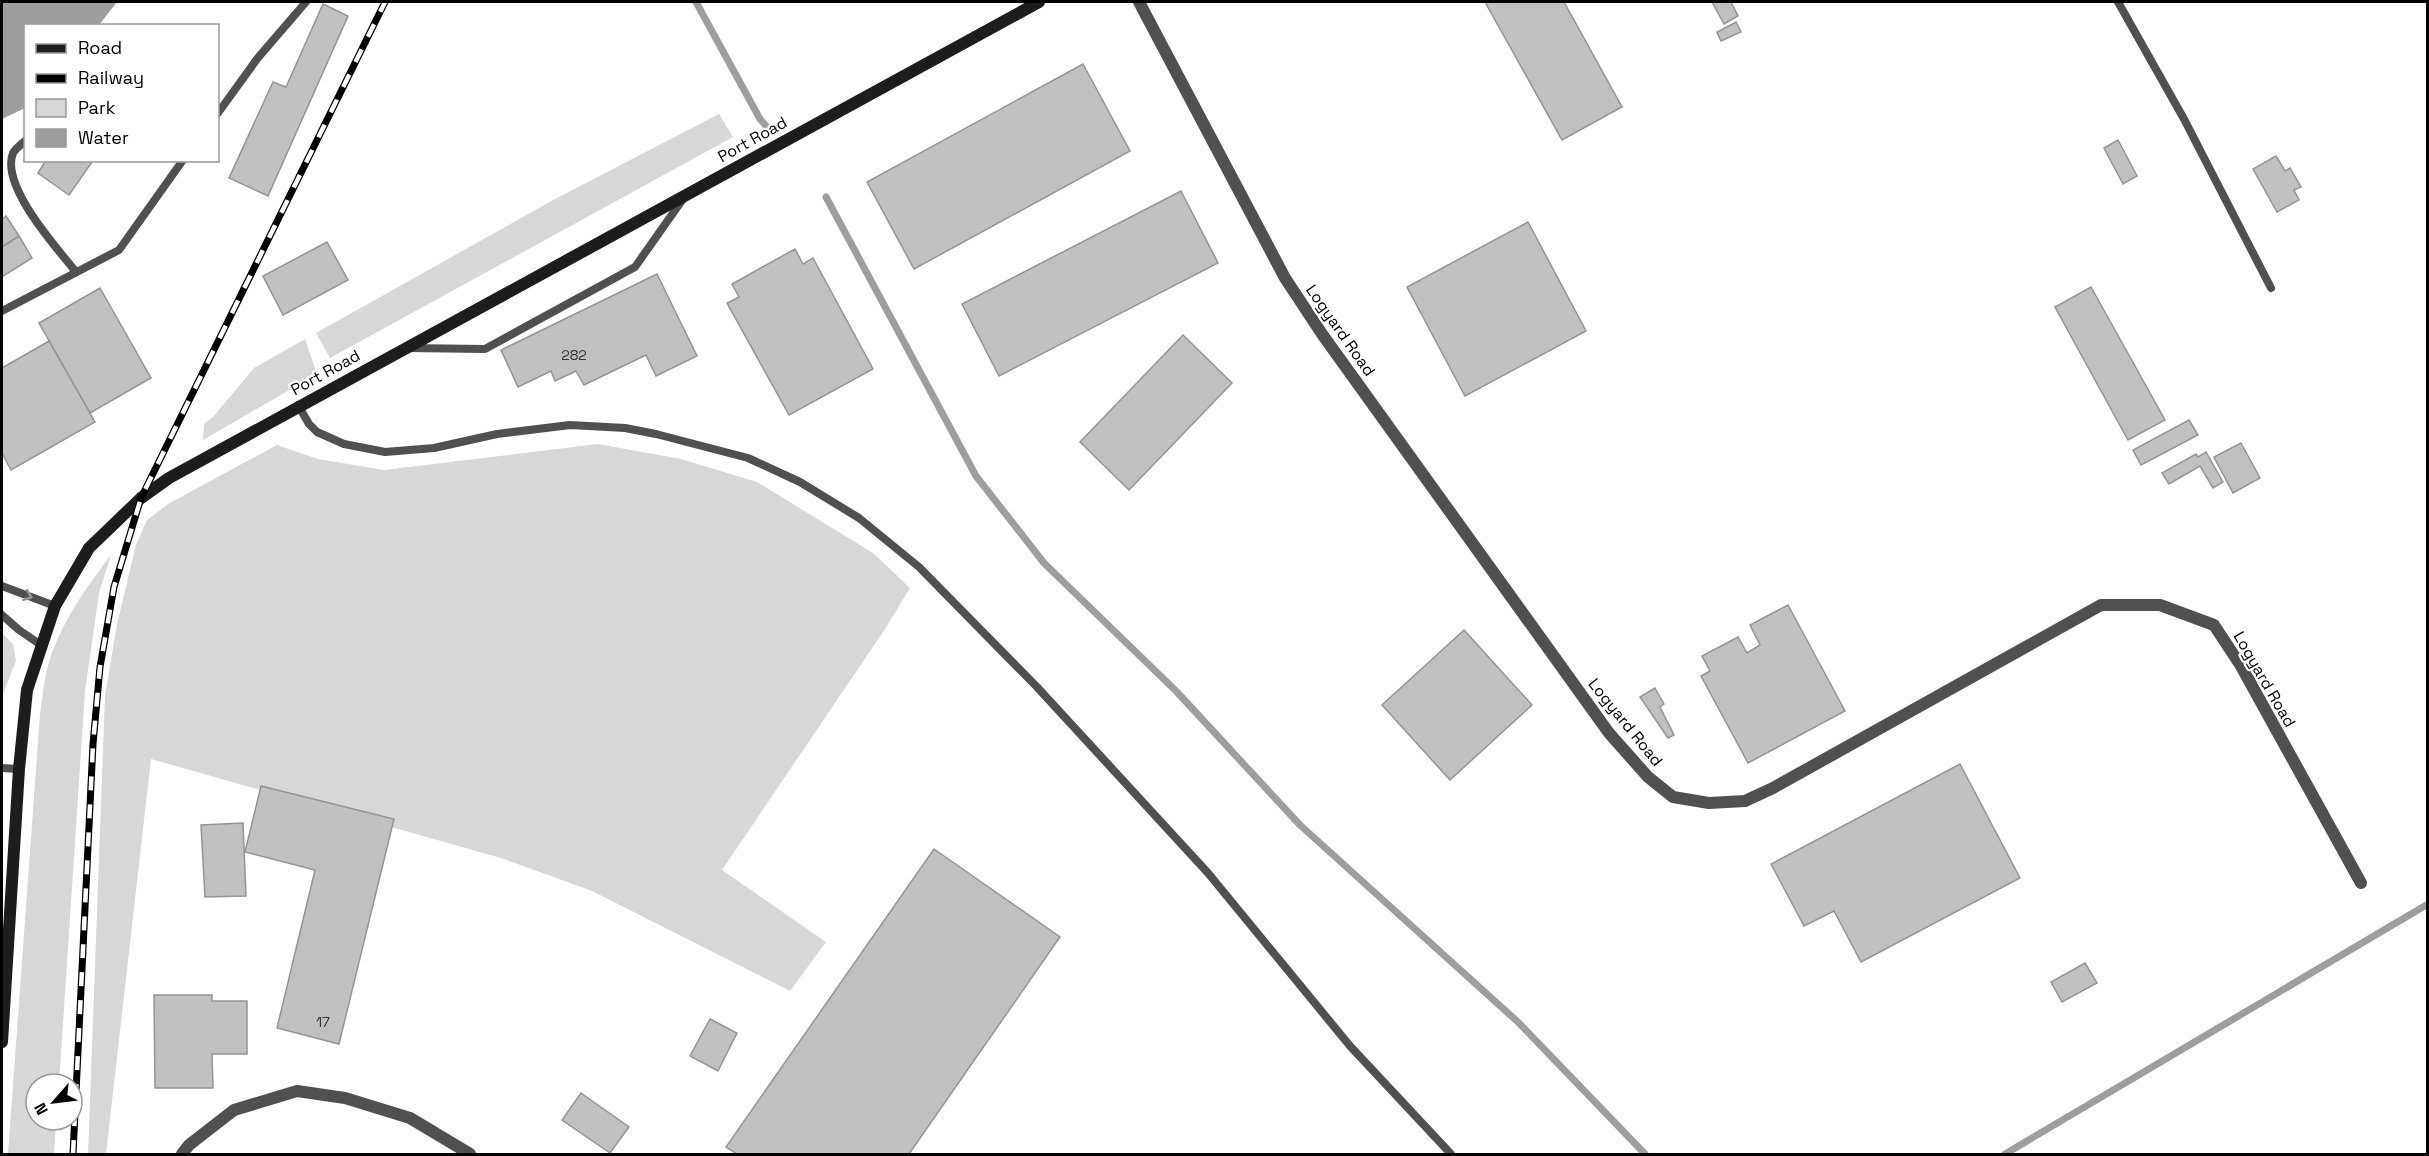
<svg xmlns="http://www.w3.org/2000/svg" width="2429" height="1156" font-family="'Space Grotesk',sans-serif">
	<rect width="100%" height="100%" fill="#fff"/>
	<!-- green -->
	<g fill="#d7d7d7">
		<polygon points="719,114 733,137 330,358 316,333 555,199"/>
		<polygon points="305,339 317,374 203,440 204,424 213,417 254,368"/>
		<polygon points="598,444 681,459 757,482 873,553 910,588 885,629 722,870 826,942 790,991 592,891 501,858 151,759 106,1154 88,1154 105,696 117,624 136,545 147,520 168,504 277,445 318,459 384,470"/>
		<path d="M 111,555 L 99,593 L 85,691 L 59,1084 L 36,1084 L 36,1120 L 56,1120 L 54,1154 L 8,1154 L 40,714 C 43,696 44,676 50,659 C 62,622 87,586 111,555 Z"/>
		<polygon points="2,633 13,644 16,661 2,696"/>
	</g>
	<!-- water -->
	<polygon fill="#9e9e9e" points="2,2 117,2 99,25 26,26 25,108 2,119"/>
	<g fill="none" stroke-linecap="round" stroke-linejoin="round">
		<!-- stream -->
		<g stroke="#9e9e9e" stroke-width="7">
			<polyline points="696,2 760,119 768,128"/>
			<polyline points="826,197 976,476 1044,563 1176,691 1300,825 1519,1023 1645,1154"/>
			<polyline points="2005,1154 2428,904"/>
		</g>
	</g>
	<!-- building -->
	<g fill="#c0c0c0" stroke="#949494" stroke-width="1.5">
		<polygon points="1485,2 1564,2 1622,107 1562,140"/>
		<polygon points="1712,2 1731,2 1738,16 1724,24"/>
		<polygon points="323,4 348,16 268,196 229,178 273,82 286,87"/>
		<polygon points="1736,22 1741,32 1721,41 1717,32"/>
		<polygon points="1083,64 1130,151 914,269 867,182"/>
		<polygon points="2118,140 2137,176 2123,184 2104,148"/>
		<polygon points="2276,156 2285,171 2290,168 2301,187 2294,190 2299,200 2277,212 2253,169"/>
		<polygon points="46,160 89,160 92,162 69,195 38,173"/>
		<polygon points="1181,191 1218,263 999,376 962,304"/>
		<polygon points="6,216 19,236 2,247 2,219"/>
		<polygon points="1528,222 1586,331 1465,396 1407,287"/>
		<polygon points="19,236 32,258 2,277 2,247"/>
		<polygon points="327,242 348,280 283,315 263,276"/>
		<polygon points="795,249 803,264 813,258 873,369 789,415 727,303 739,297 732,284"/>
		<polygon points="657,274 697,356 656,376 646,355 584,385 576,371 555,381 551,371 518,387 501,350"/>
		<polygon points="2091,287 2165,420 2128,440 2055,307"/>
		<polygon points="100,288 151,378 90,413 39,323"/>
		<polygon points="1183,335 1232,383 1129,490 1080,442"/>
		<polygon points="49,341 95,422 11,470 2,453 2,368"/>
		<polygon points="2189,420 2198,435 2141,465 2133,450"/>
		<polygon points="2241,443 2260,478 2233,493 2214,457"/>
		<polygon points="2206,452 2223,482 2213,488 2200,466 2169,484 2162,473 2196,454 2198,457"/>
		<polygon points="1788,605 1845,711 1748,763 1701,676 1710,671 1702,656 1738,637 1747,653 1760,645 1750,625"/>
		<polygon points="1464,630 1532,705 1450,780 1382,705"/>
		<polygon points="1655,688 1664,704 1660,707 1674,735 1668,738 1640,697"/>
		<polygon points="1960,764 2020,878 1861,962 1834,911 1804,926 1771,864"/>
		<polygon points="261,786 394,819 339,1044 277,1028 315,870 245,852"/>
		<polygon points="243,823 246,896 205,897 201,825"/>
		<polygon points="934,849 1060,937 909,1154 737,1154 726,1147"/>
		<polygon points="2085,963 2097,983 2062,1002 2051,982"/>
		<polygon points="154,995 212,995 212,1001 247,1001 247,1054 212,1054 213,1088 155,1088"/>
		<polygon points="710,1019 737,1033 718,1071 690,1056"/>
		<polygon points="581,1093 629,1127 610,1153 562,1120"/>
	</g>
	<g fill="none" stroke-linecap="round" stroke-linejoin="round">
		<!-- lane -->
		<g stroke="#505050" stroke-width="8">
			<polyline points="2118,2 2184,119 2271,288"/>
			<polyline points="218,113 257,59 306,2"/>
			<path d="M 26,140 C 22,144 15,149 13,153 C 0,186 57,248 76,272"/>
			<polyline points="2,311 119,250 183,160"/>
			<polyline points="407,348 485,349 635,267 683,199"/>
			<polyline points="298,405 309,424 317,432 344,444 385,452 434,448 497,434 570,425 625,428 656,434 748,458 800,482 859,518 919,567 1037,687 1208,873 1350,1046 1451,1154"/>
			<polyline points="2,586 55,606"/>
			<polyline points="2,615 19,630 41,645"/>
			<polyline points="2,768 19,769"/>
		</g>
		<!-- street -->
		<g stroke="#505050" stroke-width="12">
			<polyline points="1139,2 1285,278 1322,334 1609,733 1648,777 1673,797 1709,803 1745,801 1773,788 2101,605 2160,605 2214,625 2241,666 2361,883"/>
			<polyline points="182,1154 189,1145 234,1110 297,1091 345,1098 410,1118 470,1154"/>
		</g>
		<!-- secondary -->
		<polyline stroke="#1d1d1d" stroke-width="12" points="2,1042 19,769 27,690 55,606 89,548 141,498 169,478 1039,2"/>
		<defs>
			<polyline id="rail" points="73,1154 93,744 100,667 114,587 141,498 385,2"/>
		</defs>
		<!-- rail casing -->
		<use href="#rail" stroke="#000" stroke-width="7"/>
		<!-- rail -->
		<use href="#rail" stroke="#fff" stroke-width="4.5" stroke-dasharray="14" stroke-linecap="butt"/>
	</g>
	<!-- one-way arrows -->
	<defs><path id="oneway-chevron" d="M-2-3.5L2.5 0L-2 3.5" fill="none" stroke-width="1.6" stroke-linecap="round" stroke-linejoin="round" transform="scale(1.5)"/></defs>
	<use stroke="#969696" href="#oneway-chevron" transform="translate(28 596) rotate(21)"/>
	<g text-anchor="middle" stroke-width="4.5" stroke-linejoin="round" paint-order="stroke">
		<!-- number labels -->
		<g font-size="14" fill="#303030">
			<text x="574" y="360">282</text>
			<text x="323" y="1027">17</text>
		</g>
		<!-- street labels -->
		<g font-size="16" fill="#000" stroke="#fff">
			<text transform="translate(752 139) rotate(-29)" y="6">Port Road</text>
			<text transform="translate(1341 330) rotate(55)" y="6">Logyard Road</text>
			<text transform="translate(325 372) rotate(-29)" y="6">Port Road</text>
			<text transform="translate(2265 679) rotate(60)" y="6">Logyard Road</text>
			<text transform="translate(1626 722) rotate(51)" y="6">Logyard Road</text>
		</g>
	</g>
	<!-- border -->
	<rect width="2429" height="1156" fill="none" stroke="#000000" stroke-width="6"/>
	<!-- legend -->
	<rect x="24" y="24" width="195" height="138" fill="#ffffff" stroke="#999999" stroke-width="1.5"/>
	<rect x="36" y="44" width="30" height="9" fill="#1d1d1d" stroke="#999999" stroke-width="1.5"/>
	<text x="78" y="54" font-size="18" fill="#000000">Road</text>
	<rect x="36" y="74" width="30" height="9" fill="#000000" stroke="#999999" stroke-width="1.5"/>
	<text x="78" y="84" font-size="18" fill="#000000">Railway</text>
	<rect x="36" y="99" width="30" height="18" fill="#d7d7d7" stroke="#999999" stroke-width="1.5"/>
	<text x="78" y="114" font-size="18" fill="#000000">Park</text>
	<rect x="36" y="129" width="30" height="18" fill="#9e9e9e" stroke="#999999" stroke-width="1.5"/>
	<text x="78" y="144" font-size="18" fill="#000000">Water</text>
	<!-- north arrow -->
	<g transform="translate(54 1102) rotate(242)"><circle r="28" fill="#ffffff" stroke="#999999" stroke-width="1.5"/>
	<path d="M0-4.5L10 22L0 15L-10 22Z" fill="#000000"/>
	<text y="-9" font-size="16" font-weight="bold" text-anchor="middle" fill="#000000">N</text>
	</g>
</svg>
